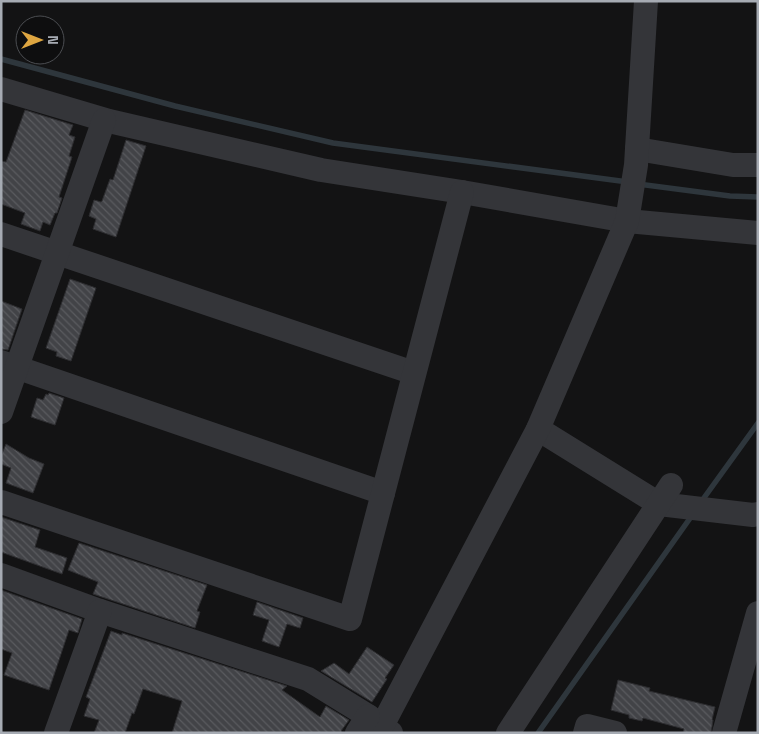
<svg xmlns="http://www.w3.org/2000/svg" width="759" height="734" font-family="'Space Grotesk',sans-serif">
	<defs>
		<pattern id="building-back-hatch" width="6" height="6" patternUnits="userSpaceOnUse" patternTransform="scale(1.25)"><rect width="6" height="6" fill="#424347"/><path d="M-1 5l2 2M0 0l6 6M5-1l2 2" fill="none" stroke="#5a5b5f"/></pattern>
	</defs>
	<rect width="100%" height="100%" fill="#131314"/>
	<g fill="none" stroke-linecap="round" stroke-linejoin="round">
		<!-- stream -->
		<g stroke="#2e363c" stroke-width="5.5">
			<polyline points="1,59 175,106 333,143 628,182"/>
			<polyline points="638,184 730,196 758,197"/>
			<polyline points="701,502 758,423"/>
			<polyline points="538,733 693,514"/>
		</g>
	</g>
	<!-- building -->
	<g fill="url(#building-back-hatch)" stroke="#2d2d30">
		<polygon points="25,110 73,125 69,135 75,137 69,156 72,157 59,197 62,198 57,213 55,213 50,225 43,222 40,231 21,224 25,213 1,204 1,161 6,162"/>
		<polygon points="126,140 146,146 116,237 93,229 96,219 89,216 94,200 101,202 102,201 110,179 113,180"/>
		<polygon points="70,279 96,288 71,361 56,356 57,352 46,348"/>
		<polygon points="1,301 22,309 8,350 1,349"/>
		<polygon points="49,393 64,398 55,425 31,417 37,398 43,400 46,394 48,395"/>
		<polygon points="6,444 29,458 44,464 33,493 6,483 11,468 1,464 1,456"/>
		<polygon points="1,517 40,530 35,547 67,558 62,574 1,552"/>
		<polygon points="79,543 207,585 197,611 200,612 195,628 93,594 98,582 68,570"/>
		<polygon points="1,590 82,619 78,633 69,630 49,690 4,675 12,653 1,649"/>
		<polygon points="257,602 303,618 300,628 287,624 279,647 262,641 269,620 253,615"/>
		<polygon points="111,631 122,635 122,633 287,686 282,690 320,717 326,706 349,720 341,731 343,733 172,733 182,701 143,689 134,714 132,713 125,733 94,733 99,720 84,716 90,699 86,697"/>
		<polygon points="367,647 394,665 385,678 387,679 372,702 321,671 334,663 349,674"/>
		<polygon points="618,680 650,688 649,691 715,707 712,720 713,720 711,733 683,733 684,729 643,718 642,721 629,718 629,715 611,710"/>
	</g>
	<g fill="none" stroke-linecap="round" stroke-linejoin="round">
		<!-- minor -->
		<g stroke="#343539" stroke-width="24">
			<polyline points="1,89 109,121 321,170 462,192 627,221 758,233"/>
			<polyline points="637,149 733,165 758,165"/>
			<polyline points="1,234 414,373"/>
			<polyline points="1,362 383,493"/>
			<polyline points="1,412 104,120"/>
			<polyline points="538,429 659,504 753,515 758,514"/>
			<polyline points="1,502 350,619 462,192"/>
			<polyline points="1,575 100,611 308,679 368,716 391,733"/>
			<polyline points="382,726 538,429 627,221 636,165 646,1"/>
			<polyline points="56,733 100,611"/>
			<polyline points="357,733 368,716"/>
			<polyline points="508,733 671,485"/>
			<polyline points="585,733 587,726 615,733"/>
			<polyline points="724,733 758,613"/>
		</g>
	</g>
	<!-- border -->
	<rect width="759" height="734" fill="none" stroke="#a6abb3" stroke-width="5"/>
	<!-- north arrow -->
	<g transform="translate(40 40) rotate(90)"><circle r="24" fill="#0e0e0f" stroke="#4b4d51"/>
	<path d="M0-4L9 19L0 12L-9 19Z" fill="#dea641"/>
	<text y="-8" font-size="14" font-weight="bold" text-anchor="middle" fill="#a6abb3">N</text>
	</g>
</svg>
